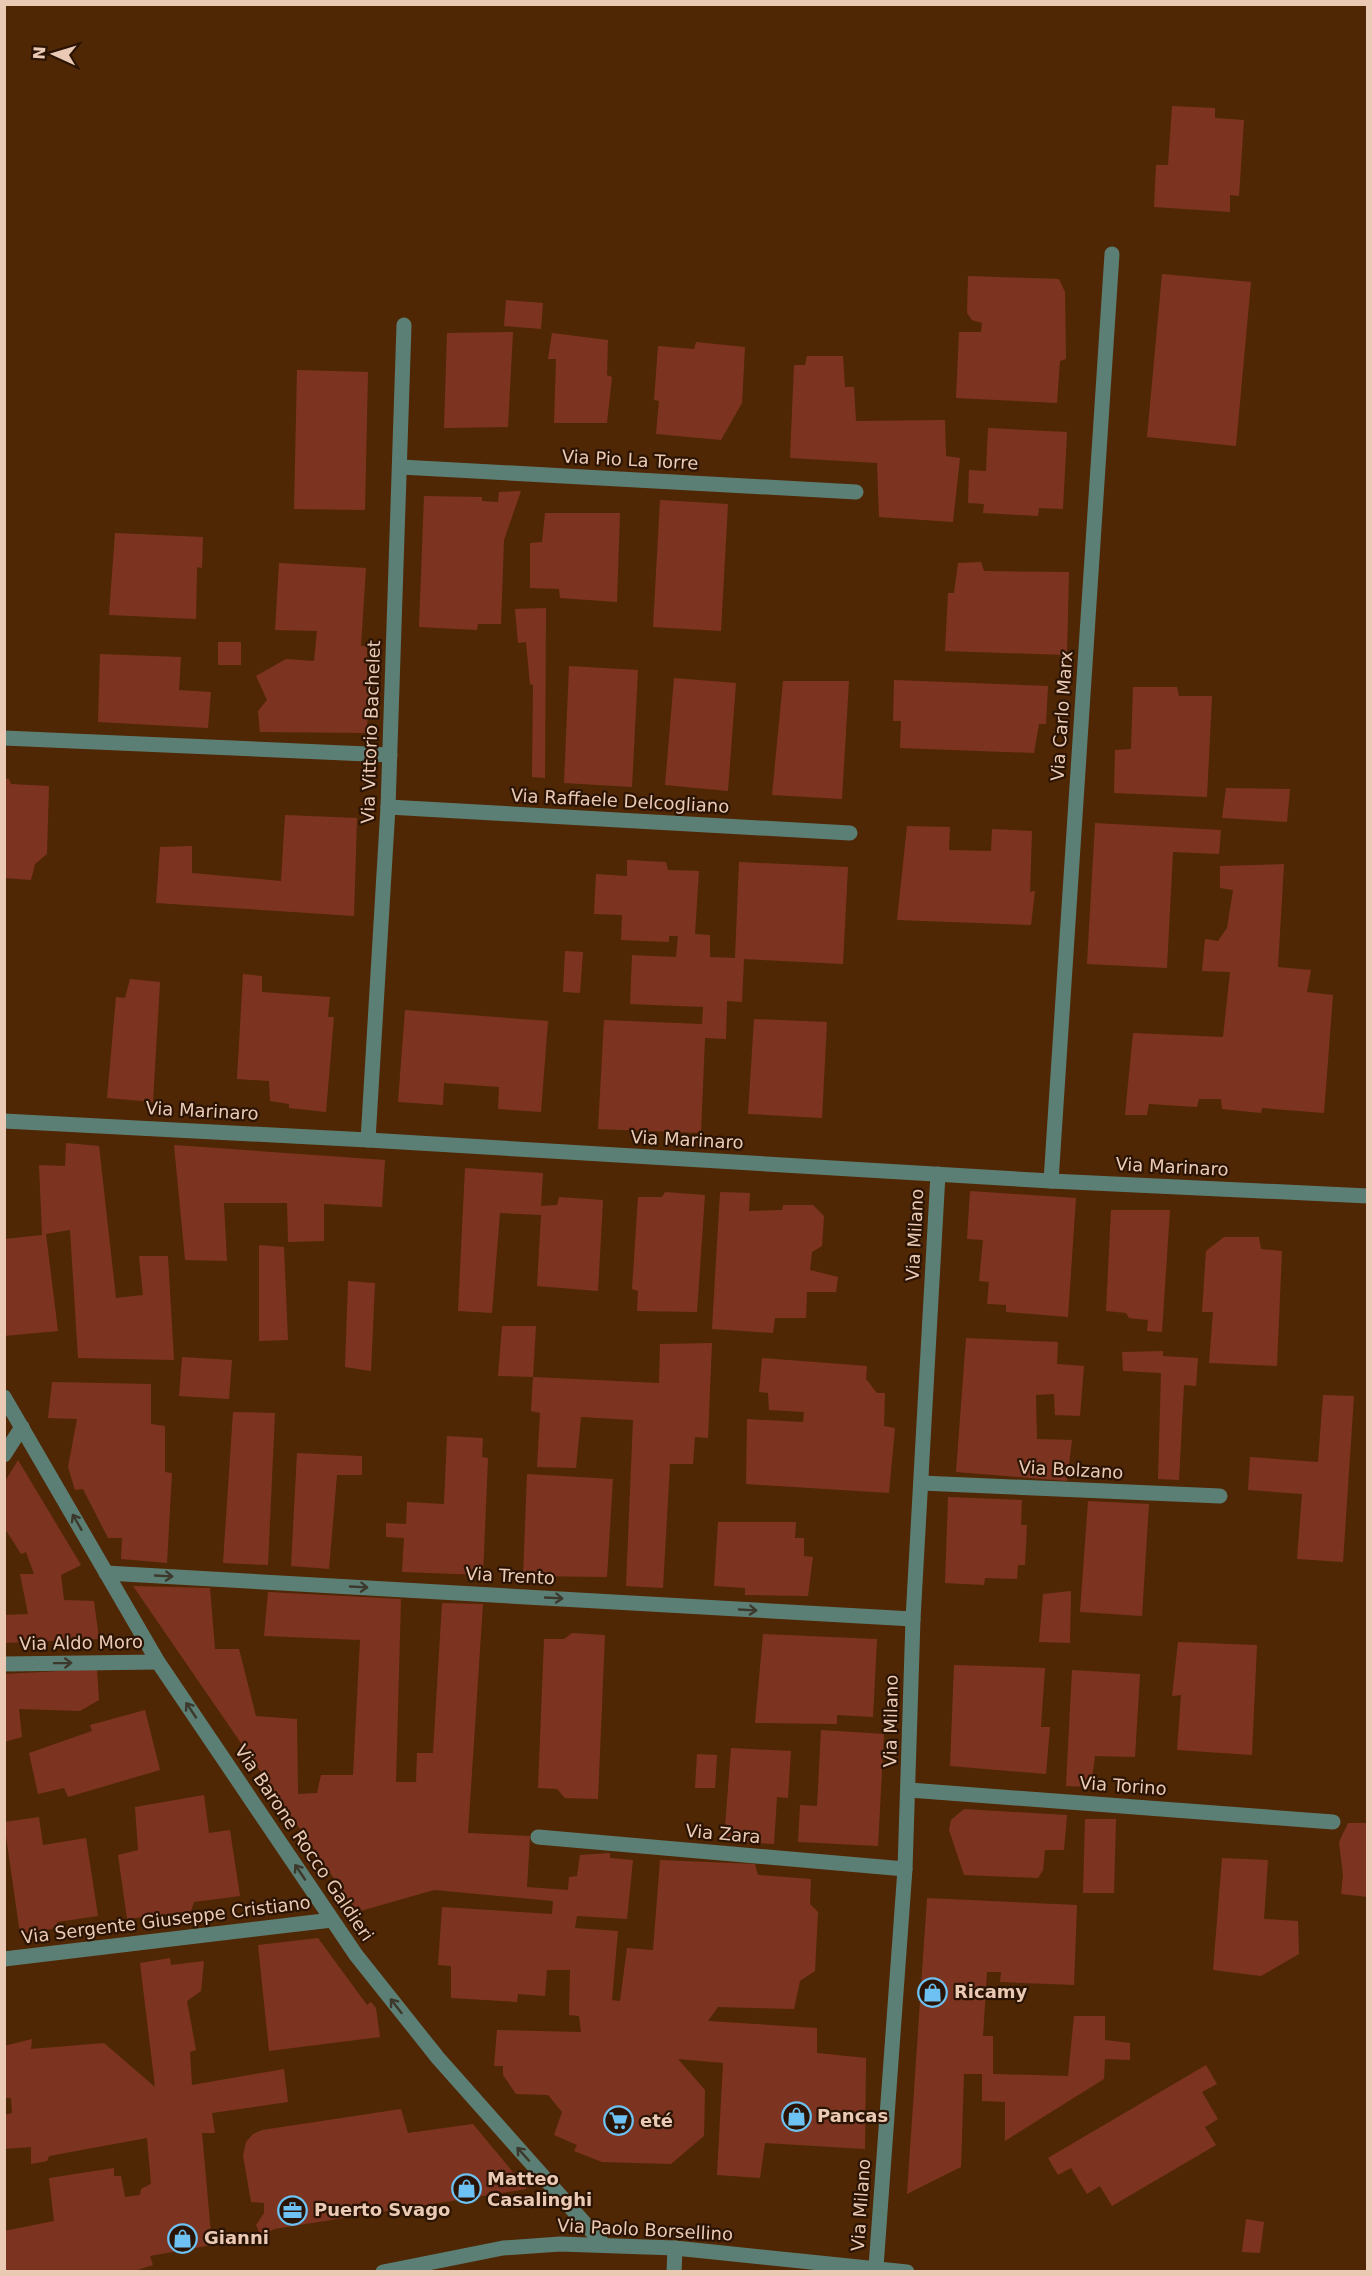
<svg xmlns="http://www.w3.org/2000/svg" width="1372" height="2276" font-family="'DejaVu Sans',sans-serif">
	<rect width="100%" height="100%" fill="#502704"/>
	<!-- building -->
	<g fill="#7c3421">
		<polygon points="1172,106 1215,108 1215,118 1244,120 1239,196 1230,195 1230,212 1154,207 1156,165 1168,165"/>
		<polygon points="1162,274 1251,282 1236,446 1147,437"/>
		<polygon points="968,276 1059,279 1065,292 1066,359 1060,361 1057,403 956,398 959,332 981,332 982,323 972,320 967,313"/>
		<polygon points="506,300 543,303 541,329 504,326"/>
		<polygon points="513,332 508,427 444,428 447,333"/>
		<polygon points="552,333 608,340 607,375 612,377 607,423 554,423 556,359 548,359"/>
		<polygon points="696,342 745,347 742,403 721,440 656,434 659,401 654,400 658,346 694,349"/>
		<polygon points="807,356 843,356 845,387 854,387 856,421 945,420 946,456 960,458 953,522 879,517 877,463 790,458 794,365 805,365"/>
		<polygon points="297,370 368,372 365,510 294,509"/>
		<polygon points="988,428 1067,432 1063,509 1039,508 1038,516 983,513 984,504 968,503 969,470 986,471"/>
		<polygon points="521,491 504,540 501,624 478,624 477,630 419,627 424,496 482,497 482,501 498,502 499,492"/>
		<polygon points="660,500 728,504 721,631 653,627"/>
		<polygon points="545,513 620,513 617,602 560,598 559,589 530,588 530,543 542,542"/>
		<polygon points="115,533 203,537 202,568 197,567 196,619 109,615"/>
		<polygon points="981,562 984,571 1069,572 1067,655 945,651 948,593 954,593 958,563"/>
		<polygon points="279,563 366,568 361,646 367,646 367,678 372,685 366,733 260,732 258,711 267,700 256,676 286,659 314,661 317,631 275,630"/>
		<polygon points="546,608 545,778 532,777 533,685 530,684 526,642 518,643 515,609"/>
		<rect x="218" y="642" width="23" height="23"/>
		<polygon points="100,654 181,657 179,690 211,692 208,728 98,722"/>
		<polygon points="569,666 638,670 632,787 564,783"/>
		<polygon points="674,678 736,683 728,791 665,785"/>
		<polygon points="894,680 1048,686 1046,724 1039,724 1034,753 900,748 901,721 893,721"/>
		<polygon points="783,681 849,681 842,799 772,795"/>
		<polygon points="1133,687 1177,687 1179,696 1212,696 1207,797 1114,793 1115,750 1131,749"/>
		<polygon points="4,779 9,779 11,784 49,786 47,854 35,864 31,880 4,878"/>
		<polygon points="1226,788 1290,789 1287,822 1222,818"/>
		<polygon points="285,815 357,818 354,916 156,903 160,847 192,846 192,873 281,881"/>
		<polygon points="1095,823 1221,830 1219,854 1173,852 1167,968 1087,964"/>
		<polygon points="907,826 950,827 949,850 991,851 992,829 1032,831 1030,892 1035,891 1031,925 897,920"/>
		<polygon points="627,860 666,862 668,870 699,871 695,934 710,935 710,957 735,958 739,862 848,867 843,964 744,959 742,1002 727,1001 726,1039 705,1038 701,1133 598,1129 604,1020 702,1024 703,1007 630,1004 632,955 676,957 678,936 669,936 669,942 621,940 622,915 594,914 596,874 627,876"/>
		<polygon points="1284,864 1278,967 1311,970 1307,992 1333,995 1324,1113 1262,1108 1261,1113 1222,1109 1221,1099 1199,1099 1197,1107 1149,1104 1147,1115 1125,1115 1133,1033 1223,1037 1230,972 1202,971 1205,939 1218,941 1227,928 1233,890 1220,888 1220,866"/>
		<polygon points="565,951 583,952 580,993 563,992"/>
		<polygon points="243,974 262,976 262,992 330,997 328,1017 334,1017 326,1112 289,1108 289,1104 270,1101 269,1081 237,1079"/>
		<polygon points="130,979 160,982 153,1102 107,1098 116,997 125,998"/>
		<polygon points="405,1010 548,1021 541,1112 498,1109 499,1087 444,1083 443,1105 398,1102"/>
		<polygon points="754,1019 827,1022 822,1118 748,1114"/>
		<polygon points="66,1143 99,1146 116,1298 143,1295 139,1256 168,1256 174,1360 78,1358 70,1230 46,1234 58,1331 4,1336 4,1239 42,1235 39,1165 65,1166"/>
		<polygon points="174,1145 385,1160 382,1207 324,1204 324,1241 288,1242 287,1203 224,1203 227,1261 185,1260"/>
		<polygon points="465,1168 543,1173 541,1206 557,1205 559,1197 603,1200 598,1291 537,1286 541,1215 500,1213 492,1313 458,1311"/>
		<polygon points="970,1191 1076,1198 1068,1317 1006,1312 1006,1305 987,1304 989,1282 979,1281 983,1240 967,1239"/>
		<polygon points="665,1192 705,1195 697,1312 637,1311 638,1291 632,1289 638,1197 662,1197"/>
		<polygon points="720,1192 750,1193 749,1211 782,1210 783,1205 813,1205 824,1216 822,1246 812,1252 810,1270 838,1277 836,1292 807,1292 806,1318 775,1318 773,1333 712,1329"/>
		<polygon points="1111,1210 1170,1210 1162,1332 1147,1331 1148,1320 1129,1318 1126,1313 1106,1311"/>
		<polygon points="1224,1237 1259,1237 1261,1249 1282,1251 1277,1366 1209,1363 1213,1312 1202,1312 1206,1251"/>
		<polygon points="259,1245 284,1247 288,1340 259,1341"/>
		<polygon points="348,1281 375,1283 371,1371 345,1367"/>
		<polygon points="502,1326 536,1326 533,1377 498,1376"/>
		<polygon points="966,1338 1058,1342 1057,1364 1084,1366 1080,1416 1055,1415 1054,1394 1036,1395 1037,1439 1072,1440 1067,1481 956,1472"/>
		<polygon points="712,1343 708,1438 695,1437 693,1464 670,1464 663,1588 626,1586 633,1420 581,1417 576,1468 537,1467 540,1413 531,1411 533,1377 659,1383 660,1344"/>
		<polygon points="1163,1351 1163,1356 1198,1358 1196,1386 1184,1385 1179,1480 1158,1479 1161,1373 1123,1371 1122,1352"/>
		<polygon points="182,1357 232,1360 229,1399 179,1396"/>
		<polygon points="762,1358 867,1366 866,1379 877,1393 885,1393 884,1426 895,1428 889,1493 746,1484 747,1419 803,1422 804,1412 769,1410 768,1393 759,1392"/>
		<polygon points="52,1382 151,1384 151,1424 165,1426 165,1472 172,1473 167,1563 121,1559 122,1538 108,1538 83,1489 75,1490 68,1467 77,1419 48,1418"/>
		<polygon points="1323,1395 1354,1396 1343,1562 1297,1559 1302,1494 1248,1490 1250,1457 1318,1462"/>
		<polygon points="233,1412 275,1413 268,1565 223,1563"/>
		<polygon points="447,1436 483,1438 482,1457 488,1458 483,1575 402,1572 404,1538 386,1537 386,1523 406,1524 407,1502 444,1504"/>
		<polygon points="297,1453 362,1456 362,1475 337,1475 329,1569 291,1566"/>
		<polygon points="18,1460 81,1565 61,1575 64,1600 94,1601 99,1639 4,1643 4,1615 28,1614 20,1574 34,1574 26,1552 21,1554 4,1527 4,1483"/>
		<polygon points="527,1474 613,1479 607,1577 523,1576"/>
		<polygon points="948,1497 1022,1500 1021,1525 1027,1525 1025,1565 1018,1565 1017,1579 985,1578 984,1585 945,1583"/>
		<polygon points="1088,1501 1149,1504 1142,1616 1080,1612"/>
		<polygon points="718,1522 796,1522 795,1538 804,1538 804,1556 813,1557 808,1596 745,1595 745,1588 714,1586"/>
		<polygon points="133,1586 210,1588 215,1649 239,1649 256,1716 297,1719 298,1794 317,1793 321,1775 353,1775 360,1640 264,1636 268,1592 401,1599 396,1782 416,1782 417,1753 433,1753 442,1603 483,1604 468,1833 530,1836 527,1887 568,1890 569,1877 577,1876 580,1855 610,1853 610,1858 633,1860 627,1919 577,1916 575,1928 618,1931 612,2000 620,2001 627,1948 653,1950 660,1860 755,1864 758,1875 811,1879 810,1904 818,1912 815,1971 800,1981 794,2009 718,2007 708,2021 817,2028 817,2053 866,2058 865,2149 765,2143 760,2178 717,2175 723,2063 678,2059 705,2090 704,2136 671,2164 602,2162 574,2151 577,2145 554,2135 562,2112 548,2095 516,2094 503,2075 503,2066 494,2066 497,2030 581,2032 579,2016 569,2015 570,1970 547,1970 545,1996 518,1994 517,2002 451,1998 451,1966 438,1965 442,1907 552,1914 553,1901 434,1890 357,1912"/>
		<polygon points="1071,1591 1070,1643 1039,1642 1043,1594"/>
		<polygon points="572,1633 605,1635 598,1799 565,1798 557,1789 538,1788 544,1639 564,1639"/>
		<polygon points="763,1634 877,1639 873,1717 837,1715 837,1724 755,1723"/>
		<polygon points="1178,1642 1257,1645 1252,1755 1177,1750 1181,1695 1172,1696"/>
		<polygon points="954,1665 1045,1668 1041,1727 1050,1727 1046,1774 950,1766"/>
		<polygon points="97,1669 99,1700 80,1711 19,1709 22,1737 4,1742 4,1674"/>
		<polygon points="1072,1670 1140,1674 1135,1757 1095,1756 1091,1787 1066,1786"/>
		<polygon points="145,1710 160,1770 68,1797 64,1788 38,1794 29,1753 92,1731 90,1725"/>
		<polygon points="821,1730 884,1734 878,1846 798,1842 800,1805 817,1806"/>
		<polygon points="731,1748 791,1751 788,1798 777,1797 774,1844 724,1841"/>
		<polygon points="697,1754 717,1755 715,1788 695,1788"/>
		<polygon points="204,1795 209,1833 230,1830 240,1896 194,1902 191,1911 127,1919 118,1855 138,1850 135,1807"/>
		<polygon points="964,1809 1067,1815 1064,1850 1045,1850 1043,1870 1038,1878 964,1875 949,1830 951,1820"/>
		<polygon points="39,1817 43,1845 86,1838 98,1916 57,1922 58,1928 20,1934 4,1822"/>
		<polygon points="1085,1819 1116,1819 1114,1893 1083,1893"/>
		<polygon points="1348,1823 1368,1823 1368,1897 1341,1894 1343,1875 1339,1842"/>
		<polygon points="1222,1858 1268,1860 1264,1919 1298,1921 1299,1954 1261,1976 1213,1970"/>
		<polygon points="927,1898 1077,1905 1074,1985 1000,1982 1001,1972 987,1972 983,2036 993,2036 993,2074 1068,2076 1074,2016 1105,2016 1105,2040 1130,2043 1130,2060 1105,2059 1104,2079 1005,2141 1005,2102 982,2101 982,2074 964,2074 961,2167 907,2194"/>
		<polygon points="318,1938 367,2005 371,2002 376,2008 380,2037 269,2051 258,1945"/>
		<polygon points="170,1958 171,1965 204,1961 201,1991 187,2001 196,2050 190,2052 192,2085 284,2069 288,2102 212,2113 215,2133 202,2133 212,2245 150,2256 153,2265 131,2272 4,2272 4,2231 54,2221 49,2178 114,2168 114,2176 121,2176 125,2197 140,2195 141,2189 151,2184 147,2138 49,2156 47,2161 31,2164 31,2147 4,2149 4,2115 12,2113 11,2098 4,2098 4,2046 32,2039 31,2049 104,2043 155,2087 140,1963"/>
		<polygon points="1206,2065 1217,2084 1202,2092 1218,2119 1205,2127 1216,2145 1112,2206 1100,2186 1087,2194 1071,2168 1058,2175 1048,2158"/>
		<polygon points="401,2109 408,2133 473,2124 527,2189 274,2229 265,2234 259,2232 256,2225 264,2213 264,2203 251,2202 243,2155 246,2142 253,2134 262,2130"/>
		<polygon points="1246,2219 1264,2222 1260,2253 1242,2252"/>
	</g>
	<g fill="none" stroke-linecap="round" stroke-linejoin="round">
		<!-- minor -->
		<g stroke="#5c7f75" stroke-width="15">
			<polyline points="401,467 856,492"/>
			<polyline points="4,738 390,755"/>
			<polyline points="388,807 850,833"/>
			<polyline points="4,1121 368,1140 1051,1181 1368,1196"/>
			<polyline points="368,1140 388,807 404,325"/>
			<polyline points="1051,1181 1112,254"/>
			<polyline points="4,1397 158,1662 356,1955 438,2058 604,2245"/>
			<polyline points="4,1455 22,1427"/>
			<polyline points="921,1483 1220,1496"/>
			<polyline points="106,1573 913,1619"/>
			<polyline points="4,1664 158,1662"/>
			<polyline points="909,1790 1333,1822"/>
			<polyline points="538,1837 905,1869"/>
			<polyline points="4,1959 332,1920"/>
			<polyline points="876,2267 905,1869 913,1619 938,1174"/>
			<polyline points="383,2272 503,2248 560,2244 675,2248 907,2272"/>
			<polyline points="674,2272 675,2248"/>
		</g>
	</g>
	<!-- one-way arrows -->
	<defs><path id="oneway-shaft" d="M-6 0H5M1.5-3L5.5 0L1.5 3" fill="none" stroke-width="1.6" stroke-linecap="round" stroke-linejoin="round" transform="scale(1.5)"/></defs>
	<g stroke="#3c392c">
		<use href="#oneway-shaft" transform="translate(77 1522) rotate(-120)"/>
		<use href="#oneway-shaft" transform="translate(164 1576) rotate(3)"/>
		<use href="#oneway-shaft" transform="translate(359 1587) rotate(3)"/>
		<use href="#oneway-shaft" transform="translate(554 1598) rotate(3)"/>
		<use href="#oneway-shaft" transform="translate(748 1610) rotate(3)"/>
		<use href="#oneway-shaft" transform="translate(63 1663) rotate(-1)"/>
		<use href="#oneway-shaft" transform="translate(191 1710) rotate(-124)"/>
		<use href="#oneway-shaft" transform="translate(300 1872) rotate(-124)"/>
		<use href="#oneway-shaft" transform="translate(396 2006) rotate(-128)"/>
		<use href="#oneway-shaft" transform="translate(523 2154) rotate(-132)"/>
	</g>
	<!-- icons -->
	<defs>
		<symbol id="shop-ring" viewBox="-11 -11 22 22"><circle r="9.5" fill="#2b1404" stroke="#6dc2f3" stroke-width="1.5"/><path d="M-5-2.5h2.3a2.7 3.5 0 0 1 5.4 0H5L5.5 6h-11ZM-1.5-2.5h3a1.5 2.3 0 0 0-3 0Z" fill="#6dc2f3"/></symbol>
		<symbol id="supermarket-ring" viewBox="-11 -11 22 22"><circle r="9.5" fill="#2b1404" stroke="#6dc2f3" stroke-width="1.5"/><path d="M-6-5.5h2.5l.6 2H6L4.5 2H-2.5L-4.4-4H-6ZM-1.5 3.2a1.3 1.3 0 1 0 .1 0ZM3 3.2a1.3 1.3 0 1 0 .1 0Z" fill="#6dc2f3"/></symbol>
		<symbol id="office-ring" viewBox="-11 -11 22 22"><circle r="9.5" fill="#2b1404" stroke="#6dc2f3" stroke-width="1.5"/><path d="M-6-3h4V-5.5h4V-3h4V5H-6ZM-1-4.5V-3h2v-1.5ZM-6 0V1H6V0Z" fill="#6dc2f3"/></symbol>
	</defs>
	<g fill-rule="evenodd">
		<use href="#shop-ring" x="916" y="1976" width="33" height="33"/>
		<use href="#shop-ring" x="780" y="2100" width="33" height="33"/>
		<use href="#supermarket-ring" x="602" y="2104" width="33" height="33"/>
		<use href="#shop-ring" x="450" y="2172" width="33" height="33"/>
		<use href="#office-ring" x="276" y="2194" width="33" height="33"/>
		<use href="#shop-ring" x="166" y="2222" width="33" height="33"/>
	</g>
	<g text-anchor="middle" stroke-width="4.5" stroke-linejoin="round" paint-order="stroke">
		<!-- street labels -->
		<g font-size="18" fill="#ebcab5" stroke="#2b1404">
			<text transform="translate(630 460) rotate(3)" y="6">Via Pio La Torre</text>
			<text transform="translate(1062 716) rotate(-86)" y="6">Via Carlo Marx</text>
			<text transform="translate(371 732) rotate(-88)" y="6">Via Vittorio Bachelet</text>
			<text transform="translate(620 801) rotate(3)" y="6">Via Raffaele Delcogliano</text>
			<text transform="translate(202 1111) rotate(3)" y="6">Via Marinaro</text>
			<text transform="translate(687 1140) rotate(3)" y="6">Via Marinaro</text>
			<text transform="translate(1172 1167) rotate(3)" y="6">Via Marinaro</text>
			<text transform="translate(915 1235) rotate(-87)" y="6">Via Milano</text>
			<text transform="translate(1071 1470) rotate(3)" y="6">Via Bolzano</text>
			<text transform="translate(510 1576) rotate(3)" y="6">Via Trento</text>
			<text transform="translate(81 1643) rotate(-1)" y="6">Via Aldo Moro</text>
			<text transform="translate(891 1721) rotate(-89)" y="6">Via Milano</text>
			<text transform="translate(1123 1786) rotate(4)" y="6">Via Torino</text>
			<text transform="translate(723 1834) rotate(5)" y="6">Via Zara</text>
			<text transform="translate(304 1843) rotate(56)" y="6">Via Barone Rocco Galdieri</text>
			<text transform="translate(166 1920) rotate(-7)" y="6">Via Sergente Giuseppe Cristiano</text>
			<text transform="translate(861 2205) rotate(-86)" y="6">Via Milano</text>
			<text transform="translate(645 2230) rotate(3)" y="6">Via Paolo Borsellino</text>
		</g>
		<!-- poi labels -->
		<g font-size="18" font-weight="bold" fill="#ebcab5" stroke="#2b1404" text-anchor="start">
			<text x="954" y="1998">Ricamy</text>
			<text x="817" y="2122">Pancas</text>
			<text x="640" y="2127">eté</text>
			<text x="487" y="2185">Matteo<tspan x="487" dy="21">Casalinghi</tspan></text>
			<text x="314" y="2216">Puerto Svago</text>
			<text x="204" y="2244">Gianni</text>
		</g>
	</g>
	<!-- border -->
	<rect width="1372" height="2276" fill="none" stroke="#ebcab5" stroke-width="12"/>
	<!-- north arrow -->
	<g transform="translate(54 54) rotate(274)" stroke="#2b1404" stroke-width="4.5" paint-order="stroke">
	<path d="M0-4.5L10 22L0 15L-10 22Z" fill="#ebcab5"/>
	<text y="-9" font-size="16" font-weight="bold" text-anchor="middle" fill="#ebcab5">N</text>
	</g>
</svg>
